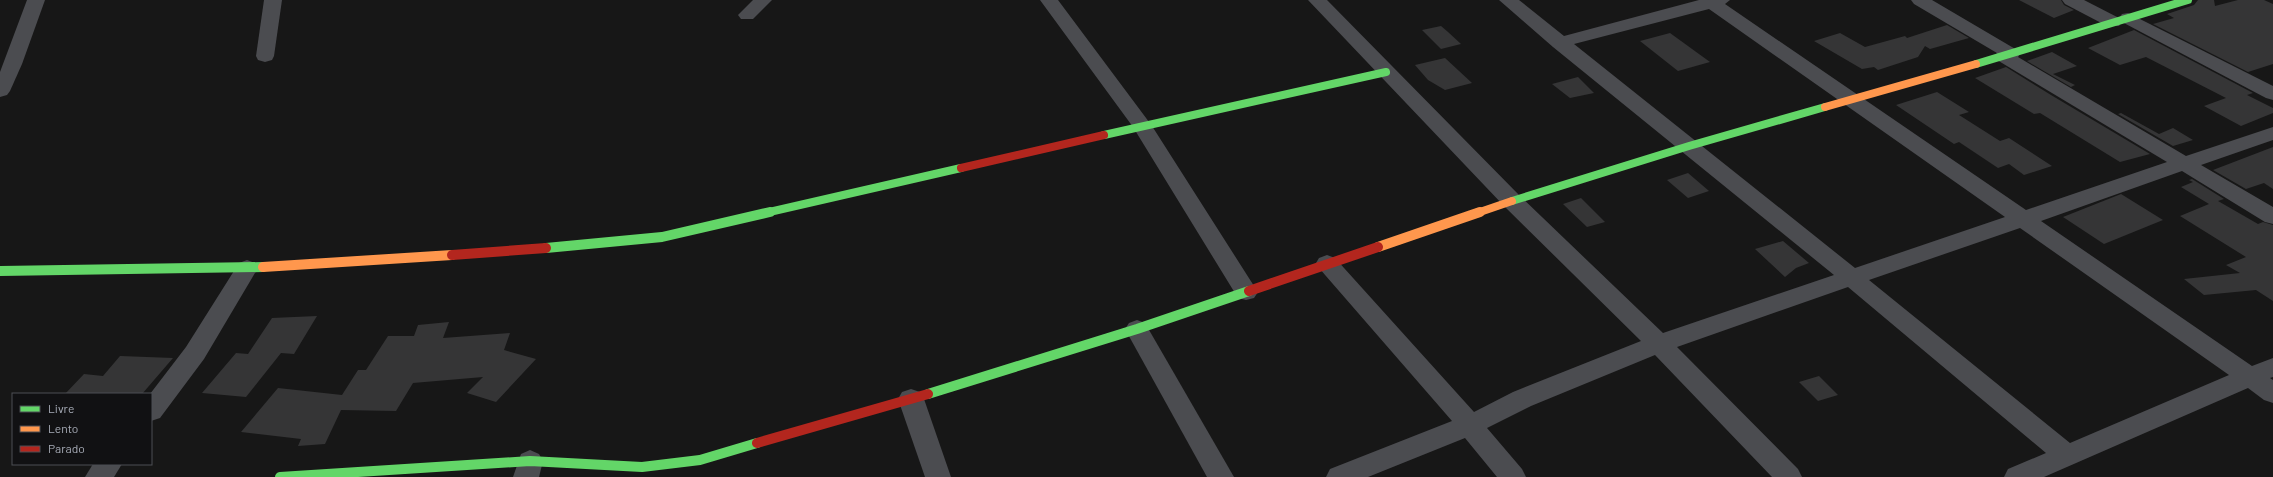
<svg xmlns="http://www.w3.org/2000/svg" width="2273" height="477" font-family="Barlow,sans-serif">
	<rect width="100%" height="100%" fill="#171717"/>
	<!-- building -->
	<g fill="#353536">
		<polygon points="2019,0 2061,0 2064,5 2074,10 2054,18"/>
		<polygon points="2198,0 2214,0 2215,6 2238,0 2264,0 2273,4 2273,64 2248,72 2153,24 2174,18 2167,14 2194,5"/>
		<polygon points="1947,25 1969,38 1930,49 1925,46 1918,57 1878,70 1874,67 1862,69 1814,41 1840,33 1865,47 1905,36 1907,38"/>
		<polygon points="1441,26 1448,32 1461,44 1441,49 1422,30"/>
		<polygon points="2134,30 2253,93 2247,95 2273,108 2273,113 2241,126 2204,106 2226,98 2146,57 2120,65 2088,48"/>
		<polygon points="1670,33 1710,62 1678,71 1640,41"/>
		<polygon points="2052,52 2077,66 2053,74 2075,85 2071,87 2027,61"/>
		<polygon points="1445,58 1472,83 1445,90 1428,80 1415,65"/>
		<polygon points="2006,67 2051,95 2150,154 2120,162 2040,113 2034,114 1975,78"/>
		<polygon points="1578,77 1594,93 1570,98 1552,84"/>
		<polygon points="1937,92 1969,112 1959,115 2000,141 2009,138 2052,166 2024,175 2009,164 1998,168 1959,142 1954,144 1896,105"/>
		<polygon points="2121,113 2159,134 2173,128 2193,140 2173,146 2118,114"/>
		<polygon points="2273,147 2273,189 2264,183 2246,189 2213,170"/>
		<polygon points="1688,173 1709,191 1688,198 1667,180"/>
		<polygon points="2192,179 2224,199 2218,201 2258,224 2263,222 2273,225 2273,301 2256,290 2204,295 2184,279 2240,273 2226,265 2246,257 2180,216 2209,204 2181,187 2193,182 2189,180"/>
		<polygon points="2121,194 2163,220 2104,244 2063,217"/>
		<polygon points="1581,198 1605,222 1587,227 1563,204"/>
		<polygon points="1783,241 1809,263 1796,268 1785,277 1755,249"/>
		<polygon points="317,316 294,354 281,353 246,397 202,393 236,353 248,354 272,318"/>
		<polygon points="449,322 443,338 510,333 504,350 536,359 496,402 467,393 483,377 413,383 396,411 341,410 325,444 298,446 301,439 241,432 278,388 342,395 358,370 366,370 388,336 414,336 418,325"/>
		<polygon points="120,356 173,358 142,394 65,394 84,374 103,376"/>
		<polygon points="1819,376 1838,395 1818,401 1799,382"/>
	</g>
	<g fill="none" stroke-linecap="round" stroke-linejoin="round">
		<!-- street -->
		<g fill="#4b4c50" fill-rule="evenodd">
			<polygon points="27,0 45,0 22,64 10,91 7,95 0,97 0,72"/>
			<polygon points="264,0 282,0 274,56 272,60 265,62 258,60 256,56"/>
			<polygon points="753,0 772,0 753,19 741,19 738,15"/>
			<polygon points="1040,0 1058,0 1152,126 1254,286 1258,292 1254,298 1246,300 1238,298 1133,127"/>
			<path d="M 1308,0 L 1327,0 L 1520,196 L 1663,333 L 1834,275 L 1553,47 L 1499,0 L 1519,0 L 1564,36 L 1699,0 L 1730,0 L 1725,4 L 2026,210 L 2167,162 L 1997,60 L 1995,56 L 1997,53 L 1914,4 L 1911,0 L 1932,0 L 2017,50 L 2020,54 L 2018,57 L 2186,156 L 2273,127 L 2273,140 L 2201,165 L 2273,207 L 2273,224 L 2265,222 L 2182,171 L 2041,221 L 2252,366 L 2273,358 L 2273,377 L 2270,378 L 2273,380 L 2273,403 L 2264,400 L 2248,388 L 2044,477 L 2004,477 L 2008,469 L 2046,453 L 1848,287 L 1677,347 L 1798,469 L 1802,477 L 1772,477 L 1655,355 L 1531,406 L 1487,428 L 1522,469 L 1526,477 L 1497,477 L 1465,438 L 1368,477 L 1326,477 L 1330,469 L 1452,421 L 1319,268 L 1316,263 L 1319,258 L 1327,255 L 1335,258 L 1474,412 L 1513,392 L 1641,341 L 1504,206 ZM 1709,9 L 2005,217 L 1855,268 L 1574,44 ZM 2020,228 L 2229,375 L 2070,443 L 1869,280 Z"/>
			<polygon points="2062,0 2084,0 2119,18 2122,22 2119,26 2107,26 2065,4"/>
			<polygon points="2128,13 2273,86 2273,100 2266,98 2122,22 2119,18 2122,14"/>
			<polygon points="247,260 255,263 258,268 204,359 160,418 151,421 150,394 186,347 239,263"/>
			<polygon points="1137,320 1145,323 1234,477 1207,477 1125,329 1129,323"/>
			<polygon points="911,389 920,392 924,399 951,477 925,477 898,399 902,392"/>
			<polygon points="530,450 539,454 543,461 539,477 513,477 521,454"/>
			<polygon points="93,464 122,464 114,477 85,477"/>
		</g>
		<!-- fast-far1 -->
		<g stroke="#63d668" stroke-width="8">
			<polyline points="1976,64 2188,0"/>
			<polyline points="1104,135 1386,72"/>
			<polyline points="1512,201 1689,146 1825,107"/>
			<polyline points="765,213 961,168"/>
		</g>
		<!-- fast -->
		<g stroke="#63d668" stroke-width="10">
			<polyline points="546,248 662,237 770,212"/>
			<polyline points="0,271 263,267"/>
			<polyline points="928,394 1137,329 1249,291"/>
			<polyline points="280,477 530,461 642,467 700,460 757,443"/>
		</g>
		<!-- slow-far1 -->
		<g stroke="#ff974d" stroke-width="8">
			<polyline points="1825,107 1976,64"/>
			<polyline points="1477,213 1512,201"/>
		</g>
		<!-- slow -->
		<g stroke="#ff974d" stroke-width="10">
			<polyline points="1378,247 1480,212"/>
			<polyline points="263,267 452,255"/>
		</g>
		<!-- jam-far1 -->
		<polyline stroke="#b3261e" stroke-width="8" points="961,168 1104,135"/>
		<!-- jam -->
		<g stroke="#b3261e" stroke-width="10">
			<polyline points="452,255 546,248"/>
			<polyline points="1249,291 1378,247"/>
			<polyline points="757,443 928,394"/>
		</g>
	</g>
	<!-- legend -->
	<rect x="12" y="393" width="140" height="72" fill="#111113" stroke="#4d4f55"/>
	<rect x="20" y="406" width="20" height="6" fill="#63d668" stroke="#4d4f55"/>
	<text x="48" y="413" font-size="12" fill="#a8adb8">Livre</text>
	<rect x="20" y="426" width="20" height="6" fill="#ff974d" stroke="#4d4f55"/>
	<text x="48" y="433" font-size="12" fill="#a8adb8">Lento</text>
	<rect x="20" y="446" width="20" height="6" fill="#b3261e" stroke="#4d4f55"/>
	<text x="48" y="453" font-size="12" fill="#a8adb8">Parado</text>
</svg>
